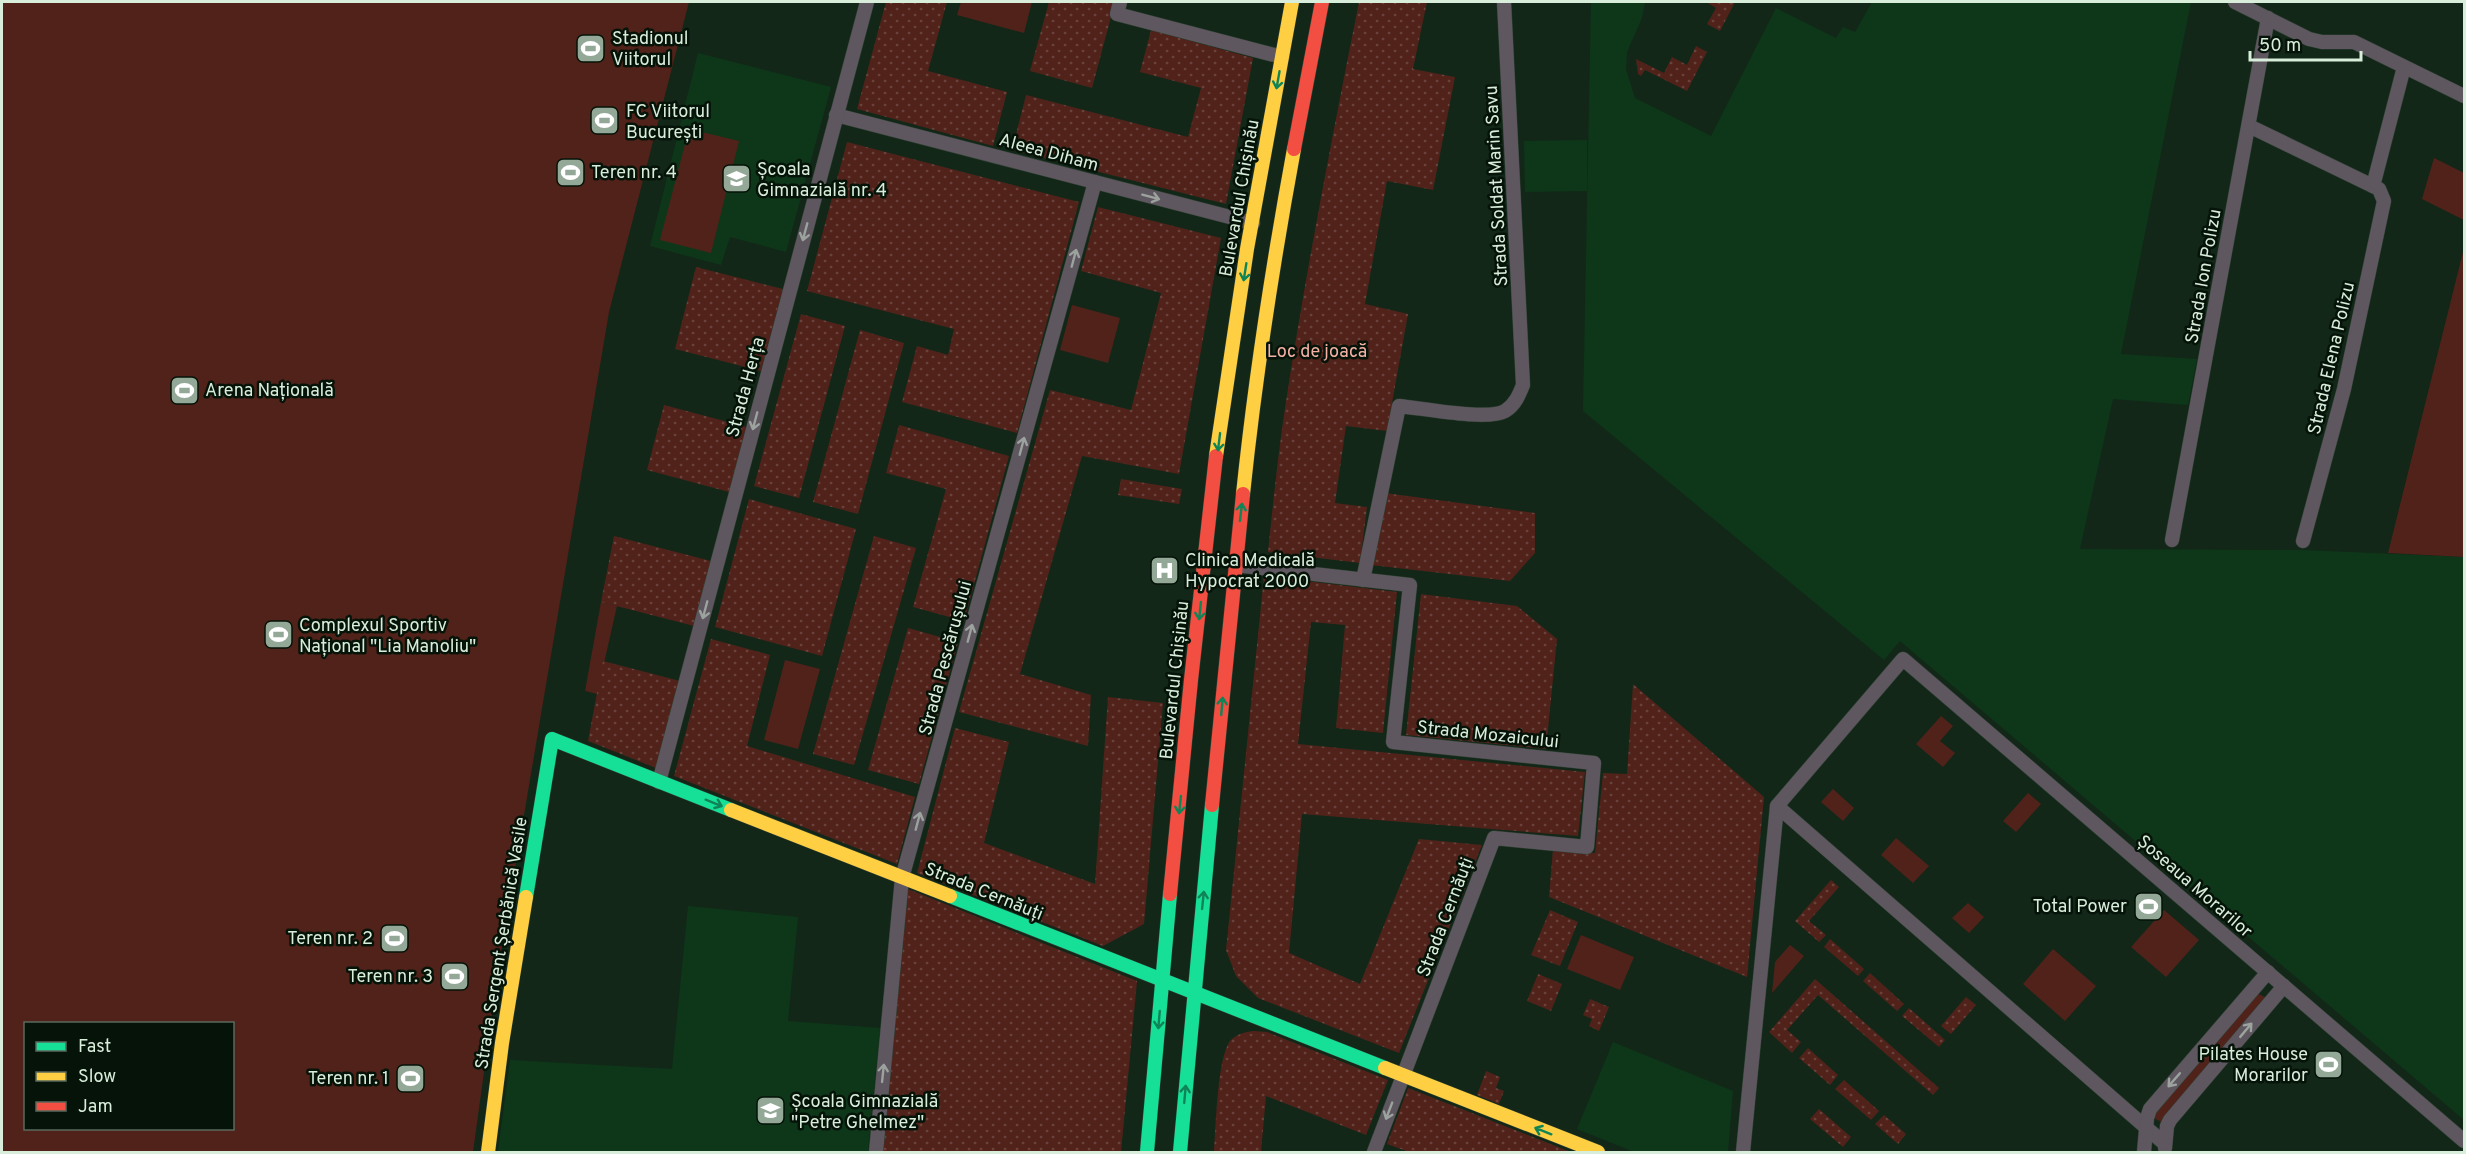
<svg xmlns="http://www.w3.org/2000/svg" width="2466" height="1154" font-family="Overpass,sans-serif">
	<defs>
		<pattern id="garden-dots" width="8" height="8" patternUnits="userSpaceOnUse" patternTransform="scale(1.5)"><rect width="8" height="8" fill="#51221a"/><path d="M2 2h.1M6 6h.1" fill="none" stroke="#69423b" stroke-width="1.8" stroke-linecap="round"/></pattern>
	</defs>
	<rect width="100%" height="100%" fill="#122718"/>
	<!-- built -->
	<g fill="#0e371a">
		<polygon points="1591,2 1643,2 1645,3 1642,18 1627,52 1626,69 1635,98 1711,136 1776,8 1836,38 1843,27 1855,32 1872,2 2191,2 2121,354 2197,359 2188,405 2113,399 2080,549 2303,550 2464,557 2464,1120 1900,641 1884,660 1583,411"/>
		<polygon points="698,53 831,87 786,252 730,237 721,265 650,246"/>
		<polygon points="1587,140 1587,191 1525,192 1524,141"/>
		<polygon points="688,906 798,917 788,1021 880,1028 868,1152 498,1152 510,1060 672,1069"/>
		<polygon points="1613,1042 1733,1091 1728,1152 1634,1152 1577,1129"/>
	</g>
	<!-- green -->
	<g fill="#51221a" fill-rule="evenodd">
		<path d="M 2,2 L 689,2 L 609,312 L 499,963 L 473,1152 L 2,1152 ZM 26,1024 L 232,1024 L 232,1128 L 26,1128 Z"/>
		<polygon points="961,2 1032,2 1024,33 957,15"/>
		<polygon points="689,129 739,141 711,253 660,240"/>
		<polygon points="2434,158 2464,173 2464,220 2422,199"/>
		<polygon points="2464,248 2464,557 2388,553"/>
		<polygon points="1072,305 1120,318 1108,363 1060,350"/>
		<polygon points="601,602 617,606 597,694 585,691"/>
		<polygon points="785,660 820,669 798,749 764,740"/>
		<polygon points="1941,716 1953,726 1940,741 1955,753 1943,767 1916,744"/>
		<polygon points="1833,789 1854,808 1843,821 1821,802"/>
		<polygon points="2028,793 2041,804 2016,832 2003,821"/>
		<polygon points="1896,838 1929,866 1913,883 1881,855"/>
		<polygon points="1968,903 1984,917 1969,933 1952,918"/>
		<polygon points="2164,910 2199,940 2166,977 2131,947"/>
		<polygon points="1581,935 1634,957 1620,990 1567,969"/>
		<polygon points="1790,945 1804,956 1772,993 1775,962"/>
		<polygon points="2053,949 2096,986 2065,1021 2023,984"/>
		<polygon points="2256,993 2265,997 2266,1002 2162,1122 2153,1118 2153,1109"/>
	</g>
	<!-- garden -->
	<g fill="url(#garden-dots)">
		<polygon points="886,2 947,2 928,71 1007,92 993,146 857,109"/>
		<polygon points="1049,2 1115,2 1092,88 1030,71"/>
		<path d="M 1359,2 L 1427,2 L 1413,69 L 1455,77 L 1433,190 L 1387,181 L 1365,304 L 1408,314 L 1387,431 L 1346,426 L 1335,503 L 1367,507 L 1360,563 L 1268,552 C 1273,504 1278,455 1285,408 C 1306,271 1332,137 1359,2 Z"/>
		<polygon points="1709,2 1735,2 1720,31 1707,24 1716,8 1708,3"/>
		<polygon points="1151,30 1253,58 1226,204 1012,150 1026,95 1188,137 1201,88 1140,72"/>
		<polygon points="1696,46 1707,52 1687,91 1645,70 1641,76 1638,74 1636,59 1664,73 1672,57 1687,65"/>
		<polygon points="847,142 1079,202 1017,433 902,402 917,346 948,355 954,329 807,291"/>
		<polygon points="1098,207 1221,238 1179,474 1082,456 1020,674 1091,695 1088,746 959,712 1050,390 1131,410 1161,293 1081,271"/>
		<polygon points="696,267 783,289 761,371 675,349"/>
		<polygon points="801,314 845,326 799,498 754,486"/>
		<polygon points="860,330 904,343 858,514 813,502"/>
		<polygon points="664,405 747,427 729,492 647,470"/>
		<polygon points="899,425 1009,456 964,621 913,607 946,489 886,473"/>
		<polygon points="1121,479 1182,489 1179,504 1118,495"/>
		<polygon points="1385,493 1535,513 1535,553 1510,581 1371,565"/>
		<polygon points="749,499 856,529 822,656 715,627"/>
		<polygon points="614,536 711,561 694,626 601,602"/>
		<polygon points="874,536 916,548 854,765 813,754"/>
		<polygon points="1264,576 1397,592 1383,733 1336,728 1345,625 1311,622 1298,744 1585,772 1578,836 1302,814 1289,953 1360,984 1419,839 1482,845 1399,1053 1258,998 1236,976 1226,950"/>
		<polygon points="1421,594 1517,606 1557,639 1546,749 1406,735"/>
		<polygon points="908,628 958,642 919,784 868,770"/>
		<polygon points="711,639 770,655 747,746 915,797 897,864 674,776"/>
		<polygon points="603,661 680,681 656,768 588,741"/>
		<polygon points="1633,684 1764,797 1747,977 1549,897 1553,849 1595,853 1603,773 1627,774"/>
		<polygon points="1108,697 1163,703 1144,924 1103,946 917,873 955,728 1009,742 984,843 1095,884"/>
		<polygon points="1831,880 1839,887 1809,921 1826,935 1819,942 1795,921"/>
		<polygon points="908,889 1137,981 1121,1152 883,1152"/>
		<polygon points="1550,910 1578,922 1560,966 1531,955"/>
		<polygon points="1830,939 1864,969 1858,976 1824,947"/>
		<polygon points="1870,973 1904,1004 1897,1011 1863,981"/>
		<polygon points="1538,974 1562,984 1551,1011 1527,1001"/>
		<polygon points="1815,979 1939,1088 1933,1095 1818,995 1787,1030 1801,1042 1792,1053 1769,1032"/>
		<polygon points="1966,997 1976,1005 1951,1034 1941,1026"/>
		<polygon points="1590,999 1609,1007 1599,1031 1589,1026 1592,1019 1583,1015"/>
		<polygon points="1909,1008 1945,1040 1939,1047 1902,1016"/>
		<path d="M 1253,1031 L 1267,1032 L 1388,1080 L 1366,1135 L 1266,1096 L 1261,1152 L 1214,1152 C 1216,1129 1217,1055 1231,1040 C 1237,1034 1245,1032 1253,1031 Z"/>
		<polygon points="1808,1048 1838,1075 1830,1085 1799,1058"/>
		<polygon points="1486,1071 1500,1077 1496,1088 1504,1091 1499,1104 1477,1095"/>
		<polygon points="1844,1080 1879,1111 1871,1120 1835,1089"/>
		<polygon points="1408,1088 1571,1152 1409,1152 1387,1144"/>
		<polygon points="1819,1109 1851,1137 1843,1147 1810,1119"/>
		<polygon points="1884,1115 1906,1134 1898,1144 1875,1124"/>
	</g>
	<g fill="none" stroke-linecap="round" stroke-linejoin="round">
		<defs>
			<g id="street">
				<polyline points="1120,2 1117,14 1282,57"/>
				<polyline points="2235,2 2309,39 2322,42 2354,42 2464,96"/>
				<polyline points="836,115 1253,223"/>
				<polyline points="2249,126 2379,189 2384,201 2344,389 2303,541"/>
				<polyline points="2373,186 2404,67"/>
				<polyline points="2172,540 2268,18"/>
				<polyline points="1235,565 1410,585 1393,742 1594,763 1587,847 1494,838 1374,1152"/>
				<path d="M 1363,580 L 1399,406 C 1421,408 1488,421 1505,411 C 1515,405 1519,395 1523,385 L 1504,2"/>
				<polyline points="659,782 867,2"/>
				<polyline points="1777,806 2165,1144"/>
				<polyline points="2165,1148 2167,1126 2170,1120 2284,986"/>
				<polyline points="876,1152 902,878 1095,182"/>
				<polyline points="1743,1152 1777,806 1903,659 2464,1141"/>
				<polyline points="2144,1152 2147,1118 2150,1109 2268,972"/>
			</g>
			<g id="fast">
				<polyline points="950,896 1385,1068"/>
				<polyline points="526,897 552,739 731,810"/>
				<polyline points="1147,1152 1170,894"/>
				<polyline points="1180,1152 1212,805"/>
			</g>
			<g id="slow">
				<polyline points="1216,456 1247,249 1292,2"/>
				<path d="M 1243,494 C 1255,379 1273,263 1294,149"/>
				<polyline points="731,810 950,896"/>
				<polyline points="1385,1068 1598,1152"/>
				<polyline points="488,1152 502,1043 526,897"/>
			</g>
			<g id="jam">
				<polyline points="1294,149 1322,2"/>
				<polyline points="1212,805 1243,494"/>
				<polyline points="1170,894 1191,680 1216,456"/>
			</g>
		</defs>
		<!-- street casing -->
		<use href="#street" stroke="#304134" stroke-width="15"/>
		<!-- fast casing -->
		<use href="#fast" stroke="#304134" stroke-width="15"/>
		<!-- slow casing -->
		<use href="#slow" stroke="#304134" stroke-width="15"/>
		<!-- jam casing -->
		<use href="#jam" stroke="#304134" stroke-width="15"/>
		<!-- street -->
		<use href="#street" stroke="#5e575f" stroke-width="14"/>
		<!-- fast -->
		<use href="#fast" stroke="#16e098" stroke-width="14"/>
		<!-- slow -->
		<use href="#slow" stroke="#ffcf43" stroke-width="14"/>
		<!-- jam -->
		<use href="#jam" stroke="#f24e42" stroke-width="14"/>
	</g>
	<!-- one-way arrows -->
	<defs><path id="oneway-shaft" d="M-6 0H5M1.5-3L5.5 0L1.5 3" fill="none" stroke-width="1.6" stroke-linecap="round" stroke-linejoin="round" transform="scale(1.5)"/></defs>
	<g stroke="#0e8457">
		<use href="#oneway-shaft" transform="translate(1278 80) rotate(100)"/>
		<use href="#oneway-shaft" transform="translate(1245 272) rotate(99)"/>
		<use href="#oneway-shaft" transform="translate(1219 442) rotate(97)"/>
		<use href="#oneway-shaft" transform="translate(1241 512) rotate(-83)"/>
		<use href="#oneway-shaft" transform="translate(1200 611) rotate(96)"/>
		<use href="#oneway-shaft" transform="translate(1222 706) rotate(-85)"/>
		<use href="#oneway-shaft" transform="translate(714 803) rotate(22)"/>
		<use href="#oneway-shaft" transform="translate(1180 805) rotate(96)"/>
		<use href="#oneway-shaft" transform="translate(1203 900) rotate(-84)"/>
		<use href="#oneway-shaft" transform="translate(1159 1020) rotate(95)"/>
		<use href="#oneway-shaft" transform="translate(1185 1094) rotate(-85)"/>
		<use href="#oneway-shaft" transform="translate(1543 1131) rotate(-158)"/>
	</g>
	<g stroke="#9ca29d">
		<use href="#oneway-shaft" transform="translate(1151 197) rotate(15)"/>
		<use href="#oneway-shaft" transform="translate(805 232) rotate(105)"/>
		<use href="#oneway-shaft" transform="translate(1074 258) rotate(-75)"/>
		<use href="#oneway-shaft" transform="translate(755 421) rotate(105)"/>
		<use href="#oneway-shaft" transform="translate(1022 446) rotate(-75)"/>
		<use href="#oneway-shaft" transform="translate(705 610) rotate(105)"/>
		<use href="#oneway-shaft" transform="translate(970 633) rotate(-75)"/>
		<use href="#oneway-shaft" transform="translate(918 821) rotate(-75)"/>
		<use href="#oneway-shaft" transform="translate(2246 1030) rotate(-50)"/>
		<use href="#oneway-shaft" transform="translate(883 1073) rotate(-84)"/>
		<use href="#oneway-shaft" transform="translate(2174 1080) rotate(131)"/>
		<use href="#oneway-shaft" transform="translate(1389 1111) rotate(111)"/>
	</g>
	<!-- icons -->
	<defs>
		<symbol id="stadium-square" viewBox="-11 -11 22 22"><rect x="-9" y="-9" width="18" height="18" rx="4" fill="#93a897" stroke="#051308"/><path d="M0-5a6.5 5 0 1 0 0 10a6.5 5 0 1 0 0-10ZM-3.5-1.8h7v3.6h-7Z" fill="#fff"/></symbol>
		<symbol id="school-square" viewBox="-11 -11 22 22"><rect x="-9" y="-9" width="18" height="18" rx="4" fill="#93a897" stroke="#051308"/><path d="M0-5L7-2L0 1L-7-2ZM-4 1L0 2.5L4 1V4Q0 6-4 4Z" fill="#fff"/></symbol>
		<symbol id="hospital-square" viewBox="-11 -11 22 22"><rect x="-9" y="-9" width="18" height="18" rx="4" fill="#93a897" stroke="#051308"/><path d="M-5-5h3v3.5h4V-5h3V5h-3V1.5h-4V5h-3Z" fill="#fff"/></symbol>
	</defs>
	<g fill-rule="evenodd">
		<use href="#stadium-square" x="574" y="32" width="33" height="33"/>
		<use href="#stadium-square" x="588" y="104" width="33" height="33"/>
		<use href="#stadium-square" x="554" y="156" width="33" height="33"/>
		<use href="#school-square" x="720" y="162" width="33" height="33"/>
		<use href="#stadium-square" x="168" y="374" width="33" height="33"/>
		<use href="#hospital-square" x="1148" y="554" width="33" height="33"/>
		<use href="#stadium-square" x="262" y="618" width="33" height="33"/>
		<use href="#stadium-square" x="2132" y="890" width="33" height="33"/>
		<use href="#stadium-square" x="378" y="922" width="33" height="33"/>
		<use href="#stadium-square" x="438" y="960" width="33" height="33"/>
		<use href="#stadium-square" x="2312" y="1048" width="33" height="33"/>
		<use href="#stadium-square" x="394" y="1062" width="33" height="33"/>
		<use href="#school-square" x="754" y="1094" width="33" height="33"/>
	</g>
	<g text-anchor="middle" stroke-width="5" stroke-linejoin="round" paint-order="stroke">
		<!-- poi labels -->
		<g font-size="18" fill="#d9eddb" stroke="#051308" text-anchor="start">
			<text x="612" y="44">Stadionul<tspan x="612" dy="21">Viitorul</tspan></text>
			<text x="626" y="117">FC Viitorul<tspan x="626" dy="21">București</tspan></text>
			<text x="757" y="175">Școala<tspan x="757" dy="21">Gimnazială nr. 4</tspan></text>
			<text x="591" y="178">Teren nr. 4</text>
			<text x="205" y="396">Arena Națională</text>
			<text x="1185" y="566">Clinica Medicală<tspan x="1185" dy="21">Hypocrat 2000</tspan></text>
			<text x="299" y="631">Complexul Sportiv<tspan x="299" dy="21">Național "Lia Manoliu"</tspan></text>
			<text x="2127" y="912" text-anchor="end">Total Power</text>
			<text x="373" y="944" text-anchor="end">Teren nr. 2</text>
			<text x="433" y="982" text-anchor="end">Teren nr. 3</text>
			<text x="2308" y="1060" text-anchor="end">Pilates House<tspan x="2308" dy="21">Morarilor</tspan></text>
			<text x="389" y="1084" text-anchor="end">Teren nr. 1</text>
			<text x="791" y="1107">Școala Gimnazială<tspan x="791" dy="21">"Petre Ghelmez"</tspan></text>
		</g>
		<!-- street labels -->
		<g font-size="18" fill="#d9eddb" stroke="#051308">
			<text transform="translate(1049 152) rotate(15)" y="6">Aleea Diham</text>
			<text transform="translate(1496 186) rotate(-93)" y="6">Strada Soldat Marin Savu</text>
			<text transform="translate(1239 198) rotate(-80)" y="6">Bulevardul Chișinău</text>
			<text transform="translate(2203 276) rotate(-80)" y="6">Strada Ion Polizu</text>
			<text transform="translate(2331 358) rotate(-77)" y="6">Strada Elena Polizu</text>
			<text transform="translate(745 387) rotate(-75)" y="6">Strada Herța</text>
			<text transform="translate(945 658) rotate(-75)" y="6">Strada Pescărușului</text>
			<text transform="translate(1174 680) rotate(-84)" y="6">Bulevardul Chișinău</text>
			<text transform="translate(1488 734) rotate(6)" y="6">Strada Mozaicului</text>
			<text transform="translate(2195 886) rotate(41)" y="6">Șoseaua Morarilor</text>
			<text transform="translate(984 891) rotate(22)" y="6">Strada Cernăuți</text>
			<text transform="translate(1445 917) rotate(-69)" y="6">Strada Cernăuți</text>
			<text transform="translate(501 943) rotate(-81)" y="6">Strada Sergent Șerbănică Vasile</text>
		</g>
		<!-- park labels -->
		<g font-size="18" fill="#f5b1a6" stroke="#051308">
			<text x="1317" y="357">Loc de joacă</text>
		</g>
	</g>
	<!-- border -->
	<rect width="2466" height="1154" fill="none" stroke="#d9eddb" stroke-width="6"/>
	<!-- legend -->
	<rect x="24" y="1022" width="210" height="108" fill="#051308" stroke="#5a6a5c" stroke-width="1.5"/>
	<rect x="36" y="1042" width="30" height="9" fill="#16e098" stroke="#5a6a5c" stroke-width="1.5"/>
	<text x="78" y="1052" font-size="18" fill="#d9eddb">Fast</text>
	<rect x="36" y="1072" width="30" height="9" fill="#ffcf43" stroke="#5a6a5c" stroke-width="1.5"/>
	<text x="78" y="1082" font-size="18" fill="#d9eddb">Slow</text>
	<rect x="36" y="1102" width="30" height="9" fill="#f24e42" stroke="#5a6a5c" stroke-width="1.5"/>
	<text x="78" y="1112" font-size="18" fill="#d9eddb">Jam</text>
	<!-- scale -->
	<path d="M2250 51v9h111v-9" fill="none" stroke="#d9eddb" stroke-width="3"/>
	<text x="2259" y="51" font-size="18" fill="#d9eddb" stroke="#051308" stroke-width="4.5" paint-order="stroke">50 m</text>
</svg>
